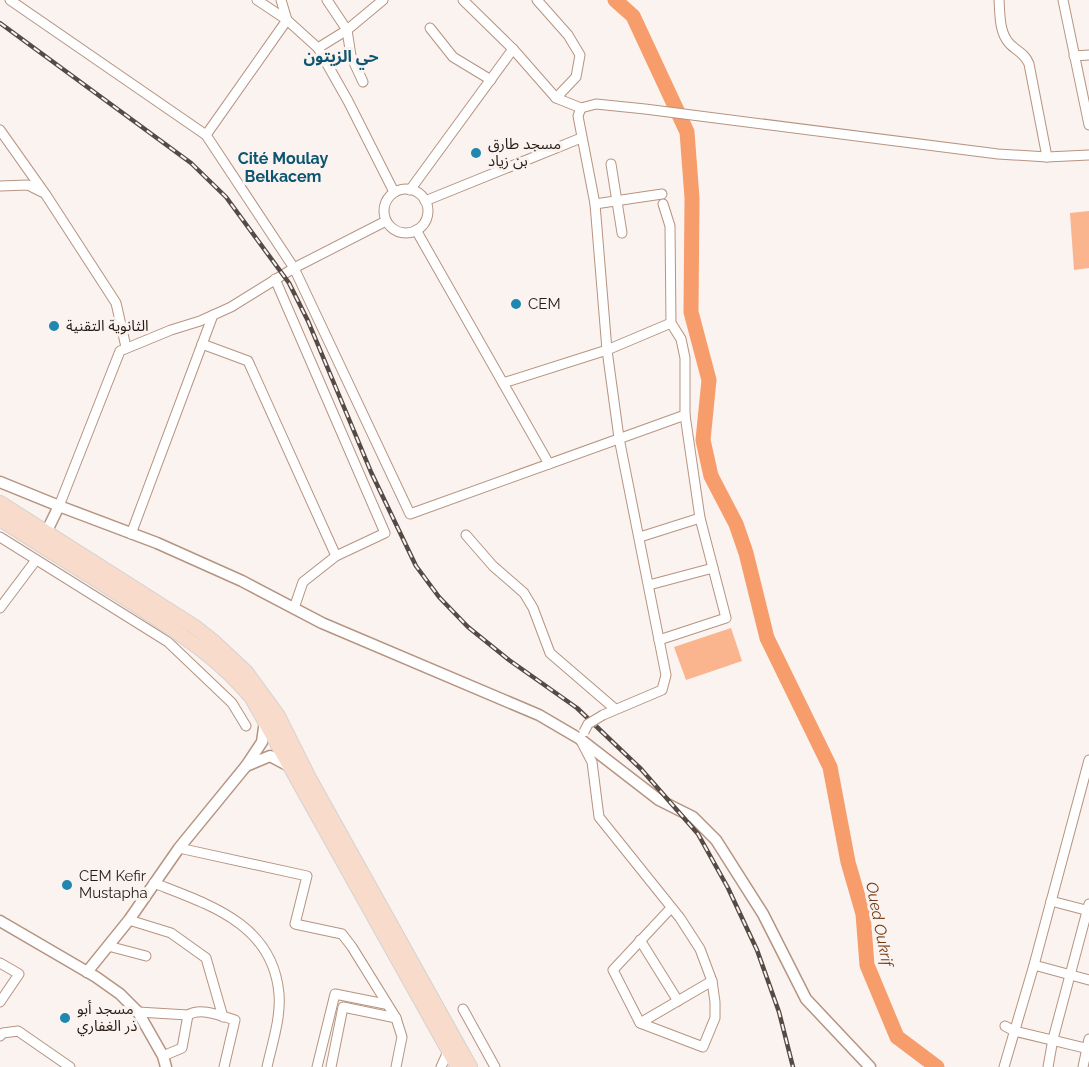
<svg xmlns="http://www.w3.org/2000/svg" width="1089" height="1067" font-family="Raleway,'Noto Sans Arabic',sans-serif">
	<rect width="100%" height="100%" fill="#fbf3ef"/>
	<!-- garden -->
	<g fill="#fab48e">
		<polygon points="1089,211 1089,268 1074,270 1070,213"/>
		<polygon points="731,628 742,661 686,680 674,647"/>
	</g>
	<g fill="none" stroke-linecap="round" stroke-linejoin="round">
		<!-- river -->
		<polyline stroke="#f69d6b" stroke-width="15" points="615,0 633,16 687,132 692,198 691,312 709,380 703,440 711,476 736,524 746,553 767,638 830,767 848,862 863,914 867,965 897,1037 937,1067"/>
		<defs>
			<g id="minor">
				<polyline points="10,0 206,135"/>
				<polyline points="257,0 287,20 318,48 348,101 394,192"/>
				<polyline points="281,0 287,20 206,135 294,268 410,514 685,415"/>
				<polyline points="327,0 347,30 351,56 363,82"/>
				<polyline points="463,0 513,49 556,98 581,108 596,104 645,109 998,154 1047,157 1089,155"/>
				<polyline points="537,0 568,35 580,55 576,77 556,98"/>
				<path d="M 999,0 C 1000,13 999,32 1009,43 C 1016,51 1025,53 1029,64 L 1047,157"/>
				<polyline points="1063,0 1089,125"/>
				<polyline points="430,28 453,57 491,80"/>
				<polyline points="318,48 347,30 383,0"/>
				<polyline points="1074,56 1089,55"/>
				<polyline points="581,108 578,116 595,204 607,350 619,438 666,675 662,690 603,715"/>
				<polyline points="0,130 46,195 116,303 126,347"/>
				<polyline points="611,164 622,233"/>
				<polyline points="0,186 28,185 42,192"/>
				<circle cx="406" cy="211" r="22"/>
				<polyline points="410,190 513,49"/>
				<polyline points="425,201 581,138"/>
				<polyline points="595,204 662,194"/>
				<polyline points="416,230 549,464"/>
				<polyline points="275,279 385,533 336,556 303,582 294,608"/>
				<polyline points="202,344 248,361 336,556"/>
				<polyline points="503,383 607,350 671,323"/>
				<polyline points="59,506 120,351 171,330 200,321 231,307 294,268 386,221"/>
				<polyline points="131,534 213,315"/>
				<polyline points="466,535 493,566 524,593 533,608 550,653 615,709"/>
				<polyline points="0,537 168,642 232,703 246,726"/>
				<polyline points="640,537 700,518"/>
				<polyline points="649,585 713,568"/>
				<polyline points="0,608 36,560"/>
				<polyline points="659,640 726,618 700,518 685,415 685,358 681,339 671,323 670,226 663,204"/>
				<polyline points="580,739 592,762 599,817 680,918 700,949 712,981 715,1002 715,1018 703,1047 640,1023 613,970 671,908"/>
				<polyline points="179,848 307,876 295,924 342,934 352,947 396,1018 402,1037 396,1067"/>
				<path d="M 154,883 C 210,905 273,924 279,994 C 281,1018 272,1044 267,1067"/>
				<polyline points="1051,901 1089,911"/>
				<polyline points="129,920 171,933 206,958 223,1017"/>
				<polyline points="640,940 678,1001"/>
				<polyline points="108,946 146,956"/>
				<polyline points="0,963 19,974 0,1002"/>
				<polyline points="1034,965 1089,980"/>
				<polyline points="463,1009 495,1067"/>
				<polyline points="138,1012 188,1015"/>
				<polyline points="640,1023 712,981"/>
				<polyline points="1005,1026 1014,1031 1089,1049"/>
				<polyline points="0,1036 3,1033 18,1031 70,1067"/>
				<path d="M 163,1056 L 182,1048 L 188,1015 C 201,1007 221,1016 235,1020 L 224,1067"/>
				<polyline points="317,1067 335,994 385,1004"/>
				<polyline points="331,1067 343,1007 396,1018"/>
				<polyline points="441,1067 450,1047"/>
				<polyline points="1004,1067 1034,965 1089,760"/>
				<polyline points="1048,1067 1053,1039 1089,904"/>
				<polyline points="1083,1067 1089,1039"/>
			</g>
			<g id="tertiary">
				<polyline points="0,482 59,506"/>
				<polyline points="43,539 59,506 157,543 242,581 322,623 539,715 580,739 659,800 693,817 716,840 763,914 806,999 870,1067"/>
				<polyline points="265,721 262,742 246,766 270,756 291,767"/>
				<polyline points="0,921 96,977 120,994 138,1012 163,1056 166,1067"/>
				<polyline points="87,972 129,920 179,848 246,766"/>
			</g>
			<g id="primary">
				<polyline points="0,503 195,627 214,642 246,672 278,716 310,780 470,1067"/>
				<path d="M 0,519 C 46,549 93,577 139,607 C 183,636 218,657 252,698 L 458,1067"/>
			</g>
		</defs>
		<!-- minor casing -->
		<use href="#minor" stroke="#b69481" stroke-width="11"/>
		<!-- tertiary casing -->
		<use href="#tertiary" stroke="#b69481" stroke-width="13"/>
		<!-- primary casing -->
		<use href="#primary" stroke="#d4d2d0" stroke-width="16"/>
		<!-- minor -->
		<use href="#minor" stroke="#fff" stroke-width="9"/>
		<!-- tertiary -->
		<use href="#tertiary" stroke="#fff" stroke-width="10"/>
		<!-- primary -->
		<use href="#primary" stroke="#f8dbcb" stroke-width="14"/>
		<defs>
			<polyline id="rail" points="0,23 191,163 226,197 289,283 308,321 371,472 416,566 439,597 468,627 509,660 577,708 641,769 698,834 728,888 757,950 779,1012 793,1067"/>
		</defs>
		<!-- rail casing -->
		<use href="#rail" stroke="#564a44" stroke-width="4.5"/>
		<!-- rail -->
		<use href="#rail" stroke="#fbf3ef" stroke-width="2" stroke-dasharray="7" stroke-linecap="butt"/>
		<defs>
			<polyline id="minor-bridge" points="584,732 588,724 603,715"/>
		</defs>
		<!-- minor-bridge casing -->
		<use href="#minor-bridge" stroke="#b69481" stroke-width="11" stroke-linecap="butt"/>
		<!-- minor-bridge -->
		<use href="#minor-bridge" stroke="#fff" stroke-width="9"/>
	</g>
	<!-- markers -->
	<g fill="#1f87b0" stroke="#fbf3ef" stroke-width="2">
		<circle cx="476" cy="153" r="6"/>
		<circle cx="516" cy="304" r="6"/>
		<circle cx="54" cy="326" r="6"/>
		<circle cx="67" cy="885" r="6"/>
		<circle cx="65" cy="1018" r="6"/>
	</g>
	<g text-anchor="middle" stroke-width="6" stroke-linejoin="round" paint-order="stroke">
		<!-- poi labels -->
		<g font-size="15" fill="#291c15" stroke="#fbf3ef" text-anchor="start">
			<text x="488" y="149">مسجد طارق<tspan x="488" dy="17">بن زياد</tspan></text>
			<text x="528" y="309">CEM</text>
			<text x="66" y="331">الثانوية التقنية</text>
			<text x="79" y="881">CEM Kefir<tspan x="79" dy="17">Mustapha</tspan></text>
			<text x="77" y="1014">مسجد أبو<tspan x="77" dy="17">ذر الغفاري</tspan></text>
		</g>
		<!-- neighbourhood labels -->
		<g font-size="16" font-weight="bold" fill="#0c5672" stroke="#fbf3ef">
			<text x="341" y="62">حي الزيتون</text>
			<text x="283" y="164">Cité Moulay<tspan x="283" dy="18">Belkacem</tspan></text>
		</g>
		<!-- water labels -->
		<g font-size="16" font-style="italic" fill="#733a16" stroke="#fbf3ef">
			<text transform="translate(880 924) rotate(79)" y="6">Oued Oukrif</text>
		</g>
	</g>
</svg>
